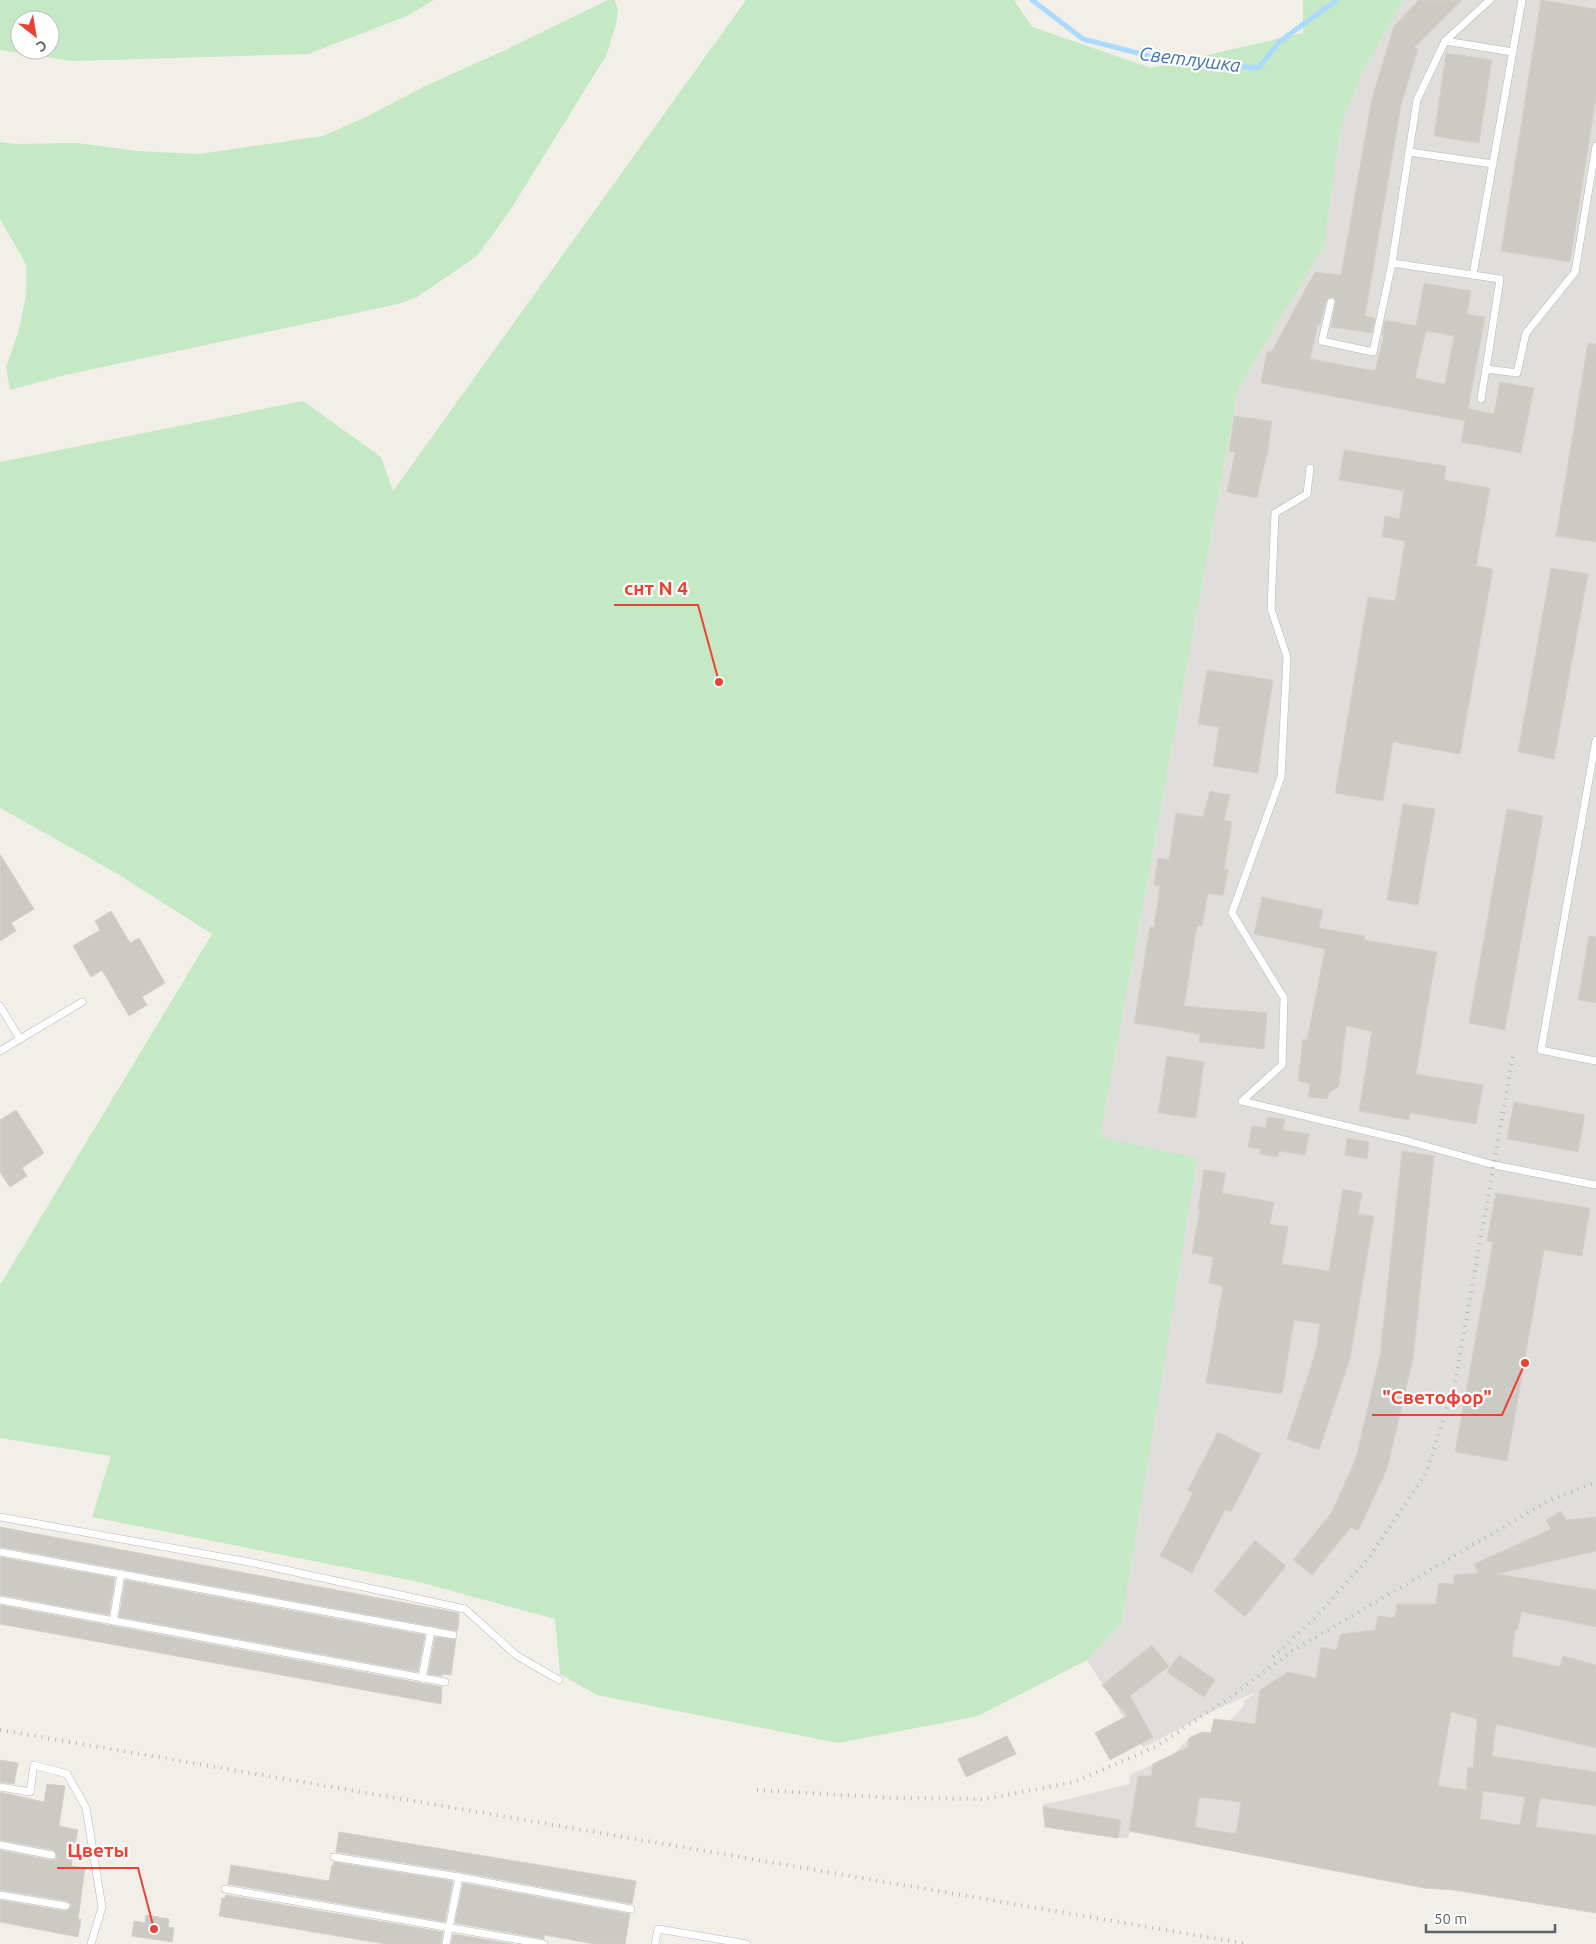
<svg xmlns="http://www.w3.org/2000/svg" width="1596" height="1944" font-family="Ubuntu,sans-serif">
	<rect width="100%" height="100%" fill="#f1efe8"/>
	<!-- industrial -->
	<polygon fill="#e0deda" points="1403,0 1596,0 1596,1913 1454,1890 1424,1888 1130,1831 1128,1838 1118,1838 1045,1827 1043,1804 1061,1801 1129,1784 1130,1775 1174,1754 1189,1738 1202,1732 1211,1733 1214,1719 1229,1721 1243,1707 1244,1701 1258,1691 1211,1712 1143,1748 1087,1660 1122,1622 1196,1158 1100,1137 1238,389 1324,246 1341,124 1362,73"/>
	<!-- green -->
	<g fill="#c5e8c5" fill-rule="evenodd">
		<path d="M 0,0 L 434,0 L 407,16 L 308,54 L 72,61 L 0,50 ZM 20,20 L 50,20 L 50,50 L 20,50 Z"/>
		<polygon points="608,0 614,0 618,8 616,24 606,56 509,212 477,256 417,297 398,304 65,375 10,390 6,367 19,330 26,295 26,264 0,219 0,142 16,144 77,143 138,151 199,154 323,136 368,116 421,88 501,52"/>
		<polygon points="746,0 1014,0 1032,27 1151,68 1303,33 1303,0 1403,0 1362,73 1341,124 1324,246 1238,389 1100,1137 1197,1158 1122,1622 1087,1660 978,1716 838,1743 597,1695 560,1674 555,1619 419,1582 92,1517 111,1456 0,1438 0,1285 212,934 118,874 0,808 0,462 303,401 381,457 393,491"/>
	</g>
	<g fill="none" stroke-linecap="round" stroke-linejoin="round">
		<!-- stream -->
		<polyline stroke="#aadaff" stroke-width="5" points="1032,0 1083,39 1157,58 1258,68 1280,41 1337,0"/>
	</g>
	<!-- building -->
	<g fill="#cccac5" stroke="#d6d1c6" fill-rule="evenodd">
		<path d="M 1419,0 L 1462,0 L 1414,48 L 1418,49 L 1401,105 L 1365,316 L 1375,318 L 1372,333 L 1331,327 L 1336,301 L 1334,298 L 1329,297 L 1326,301 L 1320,325 L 1318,324 L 1310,359 L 1375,371 L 1384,335 L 1382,335 L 1385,320 L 1416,326 L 1424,283 L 1471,291 L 1467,314 L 1485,317 L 1468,409 L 1494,414 L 1500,382 L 1534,388 L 1521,453 L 1461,442 L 1465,421 L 1261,383 L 1267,351 L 1272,351 L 1315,272 L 1341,275 L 1372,98 L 1394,26 ZM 1426,331 L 1454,336 L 1445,384 L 1415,378 Z"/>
		<polygon points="1541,0 1596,9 1596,98 1570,262 1501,251"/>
		<polygon points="1446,53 1492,60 1479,143 1434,136"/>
		<polygon points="1588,343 1596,344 1596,542 1556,536"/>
		<polygon points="1234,416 1272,421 1267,457 1266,457 1257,498 1227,492 1235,452 1229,452"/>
		<polygon points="1344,450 1446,466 1444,480 1490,488 1476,566 1493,569 1460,754 1393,742 1383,801 1335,793 1368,597 1395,601 1405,541 1382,537 1385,516 1399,519 1404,491 1339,480"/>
		<polygon points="1551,568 1588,574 1554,759 1518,752"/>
		<polygon points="1207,670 1273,680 1258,773 1213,766 1219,727 1198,724"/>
		<polygon points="1210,791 1230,795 1224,820 1232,822 1224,869 1228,870 1223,896 1208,893 1202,926 1197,926 1184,1006 1267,1013 1264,1049 1199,1042 1200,1034 1134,1023 1150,926 1154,927 1160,886 1154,885 1158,858 1169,860 1176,813 1203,817"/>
		<polygon points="1403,804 1435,809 1418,905 1387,900"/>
		<polygon points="1507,809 1543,816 1505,1030 1469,1023"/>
		<polygon points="0,854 34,909 11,923 16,931 0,941"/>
		<polygon points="1262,897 1323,910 1319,928 1365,936 1364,940 1437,952 1416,1074 1483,1085 1476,1124 1410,1113 1409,1120 1359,1111 1372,1031 1346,1026 1339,1086 1329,1093 1327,1099 1308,1097 1310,1084 1298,1081 1303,1039 1307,1040 1325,949 1254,934"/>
		<polygon points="111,911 130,943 139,938 165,983 142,997 147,1005 129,1016 102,970 91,977 73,946 100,930 95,921"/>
		<polygon points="1589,936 1596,937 1596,1003 1578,1000"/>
		<polygon points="1167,1056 1204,1062 1196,1118 1158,1113"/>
		<polygon points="1514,1102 1585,1115 1578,1152 1507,1139"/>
		<polygon points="16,1110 44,1153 22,1168 27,1176 10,1187 0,1172 0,1120"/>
		<polygon points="1267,1117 1285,1119 1283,1130 1309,1134 1305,1155 1279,1151 1278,1157 1260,1154 1261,1149 1248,1147 1252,1126 1266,1128"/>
		<polygon points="1347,1138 1369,1142 1367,1159 1345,1155"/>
		<polygon points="1402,1151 1434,1156 1413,1359 1387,1469 1358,1531 1351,1527 1312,1575 1293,1560 1332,1512 1356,1458 1380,1356"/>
		<polygon points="1204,1170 1226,1173 1222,1193 1274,1202 1270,1224 1288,1227 1282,1264 1329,1271 1343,1189 1362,1193 1358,1214 1374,1216 1350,1359 1319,1450 1287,1439 1316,1351 1320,1324 1294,1320 1282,1394 1206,1383 1223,1286 1209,1283 1213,1257 1192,1253 1200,1209 1198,1209"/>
		<polygon points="1496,1193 1590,1208 1582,1256 1544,1250 1507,1461 1455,1452 1493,1242 1487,1241"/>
		<polygon points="1218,1432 1261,1454 1231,1512 1225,1510 1192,1573 1160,1556 1193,1493 1188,1490"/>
		<path d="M 1561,1511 L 1566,1520 L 1596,1517 L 1596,1551 L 1497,1574 L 1596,1590 L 1596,1627 L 1522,1612 L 1517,1630 L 1515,1630 L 1512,1656 L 1560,1667 L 1563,1656 L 1596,1665 L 1596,1748 L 1496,1724 L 1492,1756 L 1596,1772 L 1596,1806 L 1540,1798 L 1536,1827 L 1596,1835 L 1596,1913 L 1454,1890 L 1424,1888 L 1129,1831 L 1138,1776 L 1151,1776 L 1153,1764 L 1188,1747 L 1189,1738 L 1202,1732 L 1211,1733 L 1214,1719 L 1255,1724 L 1260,1690 L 1288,1672 L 1316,1678 L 1321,1647 L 1336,1650 L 1341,1634 L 1375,1630 L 1378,1616 L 1395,1618 L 1397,1604 L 1436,1604 L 1439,1583 L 1454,1584 L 1454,1575 L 1478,1573 L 1474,1564 L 1551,1529 L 1546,1520 ZM 1451,1712 L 1477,1719 L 1473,1768 L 1468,1767 L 1466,1790 L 1438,1786 ZM 1483,1791 L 1525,1797 L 1520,1825 L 1480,1819 ZM 1199,1797 L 1241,1802 L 1236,1834 L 1195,1827 Z"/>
		<polygon points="0,1527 459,1613 458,1628 457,1631 0,1547"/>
		<polygon points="1255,1540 1286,1566 1245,1617 1214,1591"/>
		<polygon points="0,1557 115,1578 109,1615 0,1595"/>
		<polygon points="125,1580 425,1635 418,1672 119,1617"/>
		<polygon points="0,1605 442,1687 441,1704 0,1624"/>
		<polygon points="435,1637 456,1639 451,1675 442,1674 442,1676 428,1674"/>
		<polygon points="1152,1645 1169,1666 1130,1696 1153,1737 1110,1760 1095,1733 1127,1716 1102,1685"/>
		<polygon points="1179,1655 1215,1680 1204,1697 1167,1672"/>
		<polygon points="1007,1736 1016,1754 966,1777 958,1759"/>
		<polygon points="0,1760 18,1763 14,1784 0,1782"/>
		<polygon points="47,1784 65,1786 59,1826 78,1830 71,1866 85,1868 78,1919 81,1919 78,1937 0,1922 0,1900 65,1911 71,1907 71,1904 67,1901 0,1890 0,1850 51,1860 56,1859 57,1856 53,1850 0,1840 0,1792 44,1802"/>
		<polygon points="1043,1807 1121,1820 1118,1838 1045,1827"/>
		<polygon points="339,1832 636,1881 632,1904 460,1872 336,1852"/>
		<polygon points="334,1862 453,1881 445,1922 228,1884 231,1865 329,1881 332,1865 333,1866"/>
		<polygon points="463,1883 630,1914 625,1944 595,1944 544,1935 544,1939 455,1923"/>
		<polygon points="226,1895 443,1932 441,1944 385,1944 219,1916 222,1898 225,1898"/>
		<polygon points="146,1915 169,1919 168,1927 174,1928 172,1942 132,1936 134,1921 145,1923"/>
		<polygon points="453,1934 513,1944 451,1944"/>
	</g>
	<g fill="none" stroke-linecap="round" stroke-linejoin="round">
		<defs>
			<g id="lane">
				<polyline points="1445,41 1513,52"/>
				<polyline points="1409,152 1493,164"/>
				<polyline points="1473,275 1522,0"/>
				<polyline points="1331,302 1322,341 1373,352 1392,263"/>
				<polyline points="1486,369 1500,279 1392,263 1417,100 1445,41 1490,0"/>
				<polyline points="1481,399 1486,369 1517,373 1526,333 1575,272 1596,146"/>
				<polyline points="1596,740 1541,1050 1596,1061"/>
				<polyline points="0,1006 20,1039 0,1051"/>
				<polyline points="20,1039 82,1002"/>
				<polyline points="1242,1101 1282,1065 1284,998 1232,913 1281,777 1287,657 1271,609 1275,513 1307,494 1310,468"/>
				<polyline points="1242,1101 1408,1141 1494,1165 1596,1185"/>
				<polyline points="0,1517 249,1562 465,1609 516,1655 559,1680"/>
				<polyline points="0,1552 453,1635"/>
				<polyline points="0,1600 445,1682"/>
				<polyline points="113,1621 121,1574"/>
				<polyline points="422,1678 431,1631"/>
				<polyline points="0,1787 30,1792 34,1765 67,1774 86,1808 102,1907 91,1944"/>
				<polyline points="0,1845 52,1855"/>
				<polyline points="334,1857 459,1877 631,1909"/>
				<polyline points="225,1889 544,1944"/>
				<polyline points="0,1895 66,1906"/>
				<polyline points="446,1944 459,1877"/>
				<polyline points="655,1944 658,1929 747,1944"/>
			</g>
		</defs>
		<!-- lane casing -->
		<use href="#lane" stroke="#b5b8bc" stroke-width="8"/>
		<!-- lane -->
		<use href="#lane" stroke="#fff" stroke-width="7"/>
		<!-- rail -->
		<g stroke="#b6b7b8" stroke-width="4" stroke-dasharray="1 6" stroke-linecap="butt">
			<polyline points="1273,1657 1318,1615 1370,1556 1426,1473 1455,1383 1513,1056"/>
			<polyline points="0,1730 1247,1944"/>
			<polyline points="757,1790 894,1798 985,1799 1074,1782 1157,1746 1233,1695 1292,1651 1548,1501 1596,1482"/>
		</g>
	</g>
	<g text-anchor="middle" stroke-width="4.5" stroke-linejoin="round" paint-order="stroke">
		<!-- water labels -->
		<g font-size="19" font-style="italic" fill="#4174aa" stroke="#fff">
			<text transform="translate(1190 59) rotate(7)" y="7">Светлушка</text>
		</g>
	</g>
	<!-- callouts -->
	<path fill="none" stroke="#ea4335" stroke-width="2" d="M719 682L698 605H614M1525 1363L1502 1415H1372M154 1929L138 1868H57"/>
	<g fill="#ea4335" stroke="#fff" stroke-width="2">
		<circle cx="719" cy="682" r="5"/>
		<circle cx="1525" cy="1363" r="5"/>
		<circle cx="154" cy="1929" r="5"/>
	</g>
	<g font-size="19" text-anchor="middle" font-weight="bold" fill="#ea4335" stroke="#fff" stroke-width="4.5" stroke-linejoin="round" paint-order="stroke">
		<text x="656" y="595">снт N 4</text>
		<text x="1437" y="1404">"Светофор"</text>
		<text x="98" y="1857">Цветы</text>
	</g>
	<!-- north arrow -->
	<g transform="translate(35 35) rotate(149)"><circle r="24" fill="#ffffff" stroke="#bfc1c3"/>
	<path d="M0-4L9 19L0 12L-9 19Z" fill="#ea4335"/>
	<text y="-8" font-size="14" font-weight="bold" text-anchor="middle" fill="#5f6368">С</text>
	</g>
	<!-- scale -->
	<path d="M1426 1924v8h129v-8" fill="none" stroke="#5f6368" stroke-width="2.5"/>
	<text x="1434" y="1924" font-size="15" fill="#5f6368" stroke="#ffffff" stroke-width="4" paint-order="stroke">50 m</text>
</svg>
